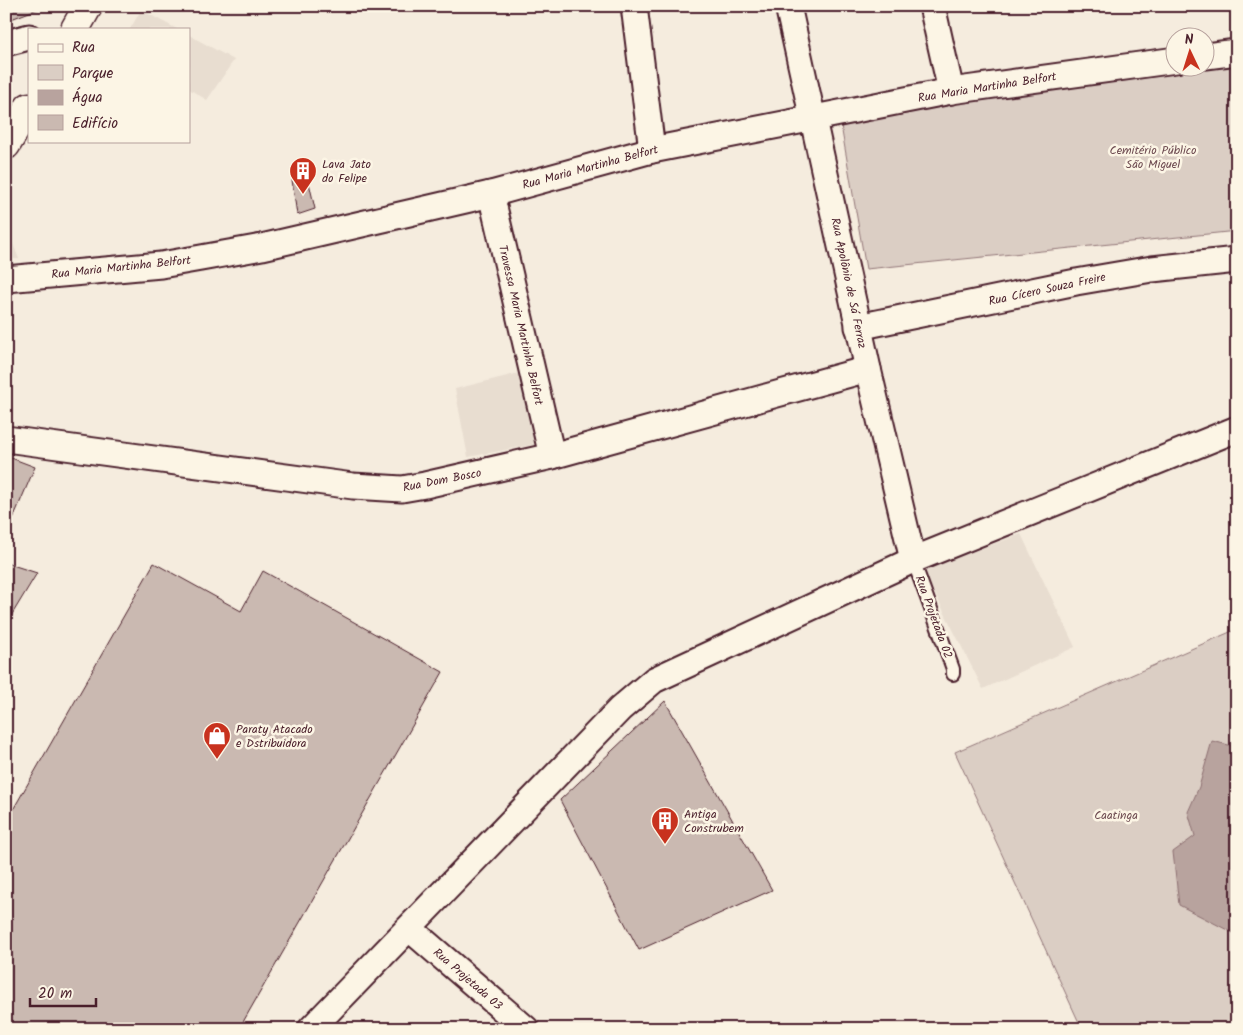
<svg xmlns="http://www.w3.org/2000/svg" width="1243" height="1035" font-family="Kalam,sans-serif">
	<rect width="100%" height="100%" fill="#f5ecde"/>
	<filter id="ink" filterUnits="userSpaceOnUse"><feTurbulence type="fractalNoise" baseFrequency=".02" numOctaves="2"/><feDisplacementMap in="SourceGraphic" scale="10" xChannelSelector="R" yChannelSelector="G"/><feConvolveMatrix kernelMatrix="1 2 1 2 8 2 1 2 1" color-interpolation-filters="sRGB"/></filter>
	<g filter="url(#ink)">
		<!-- built -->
		<g fill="#e8ddd0">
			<polygon points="141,10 177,29 130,29"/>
			<polygon points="189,35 234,60 207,100 189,89"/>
			<polygon points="6,226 19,259 6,259"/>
			<polygon points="519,373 537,444 468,457 455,389"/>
			<polygon points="1021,534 1075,647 983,689 923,570"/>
		</g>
		<!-- green -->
		<g fill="#dbcec4" stroke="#927678">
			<polygon points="1237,64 1237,231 866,269 839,114"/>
			<polygon points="1237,629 1237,1029 1082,1029 955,752"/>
		</g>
		<!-- water -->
		<polygon fill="#b8a39e" stroke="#8c6e70" points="1212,741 1237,747 1237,935 1179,905 1173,852 1195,836 1188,812 1199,787"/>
		<!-- building -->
		<g fill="#cab9b1" stroke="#4a1f2b">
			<polygon points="6,6 39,6 40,8 6,21"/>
			<polygon points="307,174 315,209 297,215 292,180"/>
			<polygon points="6,456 35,467 6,535"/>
			<polygon points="6,563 37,573 11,616 6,614"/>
			<polygon points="154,563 241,611 263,571 443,672 239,1029 6,1029 6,822"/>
			<polygon points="665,701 772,890 639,950 560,800"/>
		</g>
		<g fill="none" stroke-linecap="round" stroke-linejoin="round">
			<defs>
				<polyline id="service" points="913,560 953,669 953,674"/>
				<g id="minor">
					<polyline points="634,6 652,150"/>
					<polyline points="788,6 868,369 913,560"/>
					<polyline points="932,6 951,91"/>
					<polyline points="6,43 29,37"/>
					<polyline points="1206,56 1237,52"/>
					<polyline points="491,194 552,456"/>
					<polyline points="6,279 161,265 201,258 262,247 491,194 652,150 951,91 1176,60"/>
					<polyline points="858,327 1076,282 1152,269 1237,260"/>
					<polyline points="6,439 353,486 402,489 425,485 552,456 868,369"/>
					<polyline points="410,929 526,1029"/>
					<polyline points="311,1029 620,709 654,680 913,560 1237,429"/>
				</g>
				<g id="secondary">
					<polyline points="75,29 88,6"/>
					<polyline points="6,145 29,107"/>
				</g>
			</defs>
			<!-- service casing -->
			<use href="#service" stroke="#4a1f2b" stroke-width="16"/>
			<!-- minor casing -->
			<use href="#minor" stroke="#4a1f2b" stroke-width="29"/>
			<!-- secondary casing -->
			<use href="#secondary" stroke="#4a1f2b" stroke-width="31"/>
			<!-- service -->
			<use href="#service" stroke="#fcf5e5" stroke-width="12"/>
			<!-- minor -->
			<use href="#minor" stroke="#fcf5e5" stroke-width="25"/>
			<!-- secondary -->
			<use href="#secondary" stroke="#fcf5e5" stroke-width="28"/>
		</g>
	</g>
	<!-- icons -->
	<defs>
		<symbol id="building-pin" viewBox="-11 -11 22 30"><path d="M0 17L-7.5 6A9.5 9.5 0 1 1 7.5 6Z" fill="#c8321e" stroke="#fcf5e5"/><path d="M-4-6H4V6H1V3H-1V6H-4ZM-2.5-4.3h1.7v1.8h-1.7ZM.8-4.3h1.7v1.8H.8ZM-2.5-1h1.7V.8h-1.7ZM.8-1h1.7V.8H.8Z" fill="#fff"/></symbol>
		<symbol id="shop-pin" viewBox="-11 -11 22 30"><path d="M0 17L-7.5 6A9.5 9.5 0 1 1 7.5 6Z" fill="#c8321e" stroke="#fcf5e5"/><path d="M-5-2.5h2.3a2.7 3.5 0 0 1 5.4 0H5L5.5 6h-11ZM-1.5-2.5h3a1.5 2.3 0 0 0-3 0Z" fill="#fff"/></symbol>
	</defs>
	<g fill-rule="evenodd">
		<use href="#building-pin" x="287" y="155" width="32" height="43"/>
		<use href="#shop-pin" x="201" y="720" width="32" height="43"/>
		<use href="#building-pin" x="649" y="805" width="32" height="43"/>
	</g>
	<g text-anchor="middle" stroke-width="5" stroke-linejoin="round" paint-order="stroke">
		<!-- street labels -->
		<g font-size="12" fill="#4a1f2b" stroke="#fcf5e5">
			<text transform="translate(987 87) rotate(-9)" y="4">Rua Maria Martinha Belfort</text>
			<text transform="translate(590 167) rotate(-15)" y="4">Rua Maria Martinha Belfort</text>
			<text transform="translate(121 267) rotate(-6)" y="4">Rua Maria Martinha Belfort</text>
			<text transform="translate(849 283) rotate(78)" y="4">Rua Apolônio de Sá Ferraz</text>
			<text transform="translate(1047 289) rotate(-12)" y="4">Rua Cícero Souza Freire</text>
			<text transform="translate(521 325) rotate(77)" y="4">Travessa Maria Martinha Belfort</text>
			<text transform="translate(442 480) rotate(-11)" y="4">Rua Dom Bosco</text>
			<text transform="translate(934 617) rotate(70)" y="4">Rua Projetada 02</text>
			<text transform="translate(468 979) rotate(41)" y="4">Rua Projetada 03</text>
		</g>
		<!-- park labels -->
		<g font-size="12" fill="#6e4b51" stroke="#fcf5e5">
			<text x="1153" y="154">Cemitério Público<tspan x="1153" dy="14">São Miguel</tspan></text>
			<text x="1116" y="819">Caatinga</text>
		</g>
		<!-- poi labels -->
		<g font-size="12" fill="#4a1f2b" stroke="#fcf5e5" text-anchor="start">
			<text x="322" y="168">Lava Jato<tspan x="322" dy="14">do Felipe</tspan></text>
			<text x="236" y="733">Paraty Atacado<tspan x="236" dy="14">e Dstribuidora</tspan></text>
			<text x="684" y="818">Antiga<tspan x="684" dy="14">Construbem</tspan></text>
		</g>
	</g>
	<!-- margin -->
	<rect width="1243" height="1035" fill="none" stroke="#fcf5e5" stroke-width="25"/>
	<rect x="12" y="12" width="1218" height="1010" fill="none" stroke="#4a1f2b" stroke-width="2" filter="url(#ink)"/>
	<!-- legend -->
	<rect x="28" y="28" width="162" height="115" fill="#fcf5e5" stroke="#b59f9b"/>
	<rect x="38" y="44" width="25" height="8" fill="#fcf5e5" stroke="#b59f9b"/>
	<text x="72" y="52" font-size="15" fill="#4a1f2b">Rua</text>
	<rect x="38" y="65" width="25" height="15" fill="#dbcec4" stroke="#b59f9b"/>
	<text x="72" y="78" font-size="15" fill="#4a1f2b">Parque</text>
	<rect x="38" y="90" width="25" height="15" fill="#b8a39e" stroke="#b59f9b"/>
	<text x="72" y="102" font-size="15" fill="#4a1f2b">Água</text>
	<rect x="38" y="115" width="25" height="15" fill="#cab9b1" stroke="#b59f9b"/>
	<text x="72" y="128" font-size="15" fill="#4a1f2b">Edifício</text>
	<!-- north arrow -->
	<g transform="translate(1190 52) rotate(356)"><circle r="24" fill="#fcf5e5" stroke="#b59f9b"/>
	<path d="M0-4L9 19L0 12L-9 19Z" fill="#c8321e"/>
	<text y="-8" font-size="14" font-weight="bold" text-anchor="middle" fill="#4a1f2b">N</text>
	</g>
	<!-- scale -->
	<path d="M30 998v8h66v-8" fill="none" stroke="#4a1f2b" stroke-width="2.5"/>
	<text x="38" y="998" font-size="15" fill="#4a1f2b" stroke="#fcf5e5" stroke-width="4" paint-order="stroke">20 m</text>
</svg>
